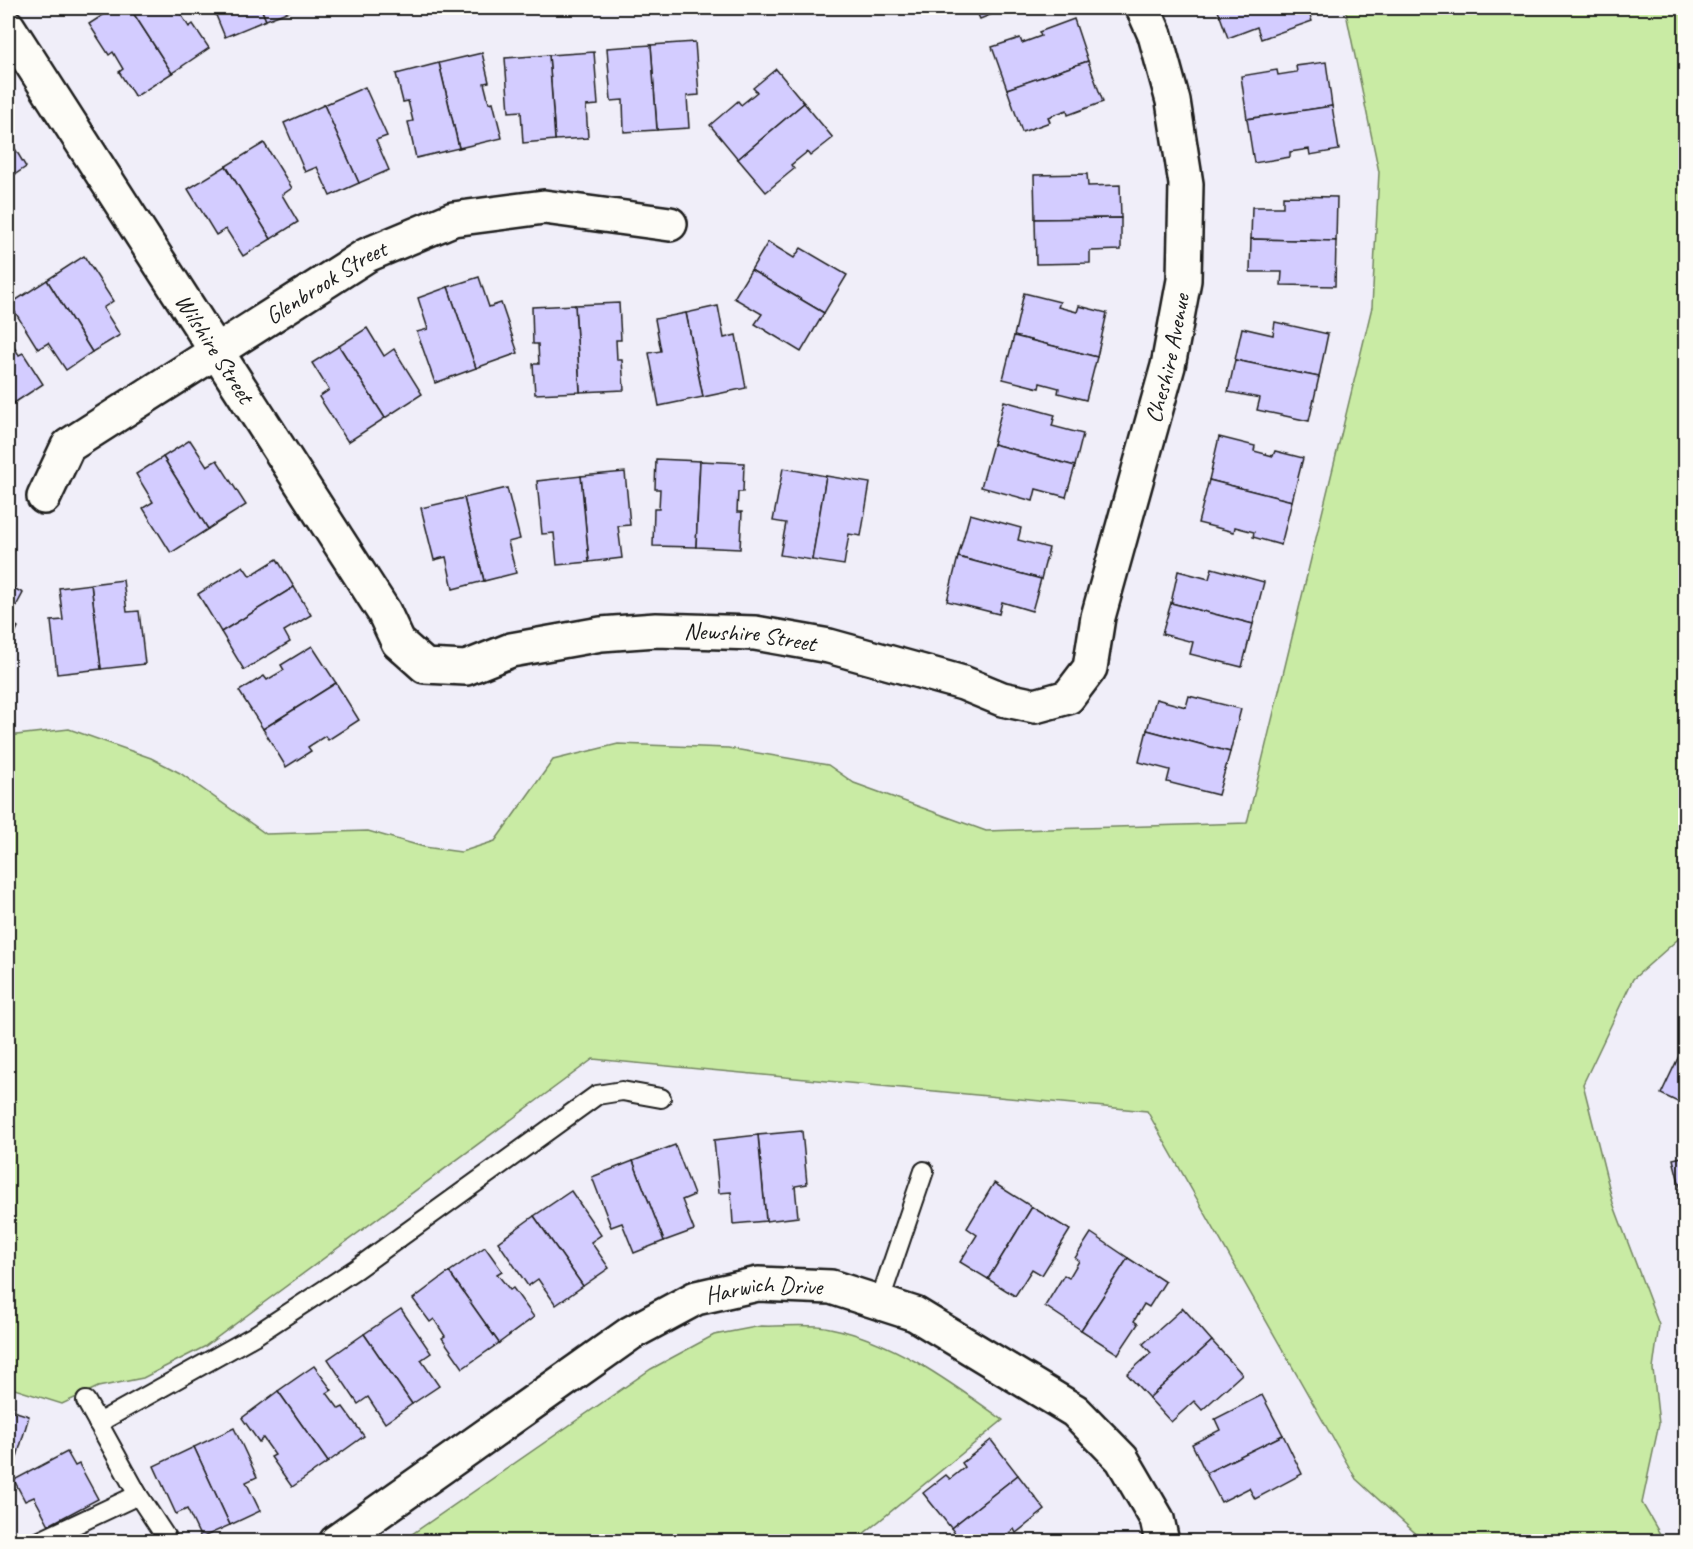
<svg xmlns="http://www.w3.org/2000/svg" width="1693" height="1549" font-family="Caveat,sans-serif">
	<rect width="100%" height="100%" fill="#f0eef9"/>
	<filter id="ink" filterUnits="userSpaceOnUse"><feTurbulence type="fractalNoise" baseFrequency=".0167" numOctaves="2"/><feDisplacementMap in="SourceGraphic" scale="12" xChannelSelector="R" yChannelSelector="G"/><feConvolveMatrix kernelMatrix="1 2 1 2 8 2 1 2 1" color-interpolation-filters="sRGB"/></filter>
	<g filter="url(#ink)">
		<!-- green -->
		<g fill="#c9eba4" stroke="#728460" stroke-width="1.5">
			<polygon points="1345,8 1685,8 1685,933 1633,979 1583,1084 1613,1203 1659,1325 1653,1369 1659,1424 1642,1503 1664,1541 1424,1541 1356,1479 1147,1111 593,1059 204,1347 143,1378 98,1387 62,1404 8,1387 8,736 69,729 151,758 180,773 266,834 368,831 424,847 461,852 495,841 553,760 618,744 728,748 828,765 854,783 986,831 1247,823 1372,307 1379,172"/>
			<path d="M 761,1326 C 783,1327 809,1323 830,1328 C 895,1341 950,1382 1003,1420 L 862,1535 L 859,1541 L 402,1541 L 651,1369 L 714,1335 Z"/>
		</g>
		<!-- building -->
		<g fill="#d3ccff" stroke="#1c1c1c" stroke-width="1.5">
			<polygon points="114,8 130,8 172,73 135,97 119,72 123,69 113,52 109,55 89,24"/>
			<polygon points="130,8 182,8 178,10 189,27 193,24 209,48 172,73"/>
			<polygon points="213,8 261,8 266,20 225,37"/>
			<polygon points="261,8 297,8 266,20"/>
			<polygon points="975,8 1007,8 980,19"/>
			<polygon points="1217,8 1307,8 1312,21 1261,39 1257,27 1228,38"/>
			<polygon points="1074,19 1088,61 1007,89 992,47 1020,38 1022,43 1041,36 1039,32"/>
			<polygon points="695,42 699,95 687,96 689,128 657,130 651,45"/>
			<polygon points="651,45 657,130 624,132 623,100 611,101 607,48"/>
			<polygon points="594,52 598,105 586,106 588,138 555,140 549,55"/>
			<polygon points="482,53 489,82 484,83 489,103 493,102 502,138 459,148 439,63"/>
			<polygon points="549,55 555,140 523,143 521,111 509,112 505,58"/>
			<polygon points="1088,61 1103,102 1068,115 1067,110 1048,117 1050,122 1022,132 1007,89"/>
			<polygon points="1326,62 1332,106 1247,119 1241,76 1277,70 1278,75 1297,72 1296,66"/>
			<polygon points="439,63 459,148 416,158 408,122 413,121 408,101 403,102 396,74"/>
			<polygon points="776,69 804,103 738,159 710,125 738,101 741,105 757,92 753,88"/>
			<polygon points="365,87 387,136 376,140 389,170 359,183 324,105"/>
			<polygon points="804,103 833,138 810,156 807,152 791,165 794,169 766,192 738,159"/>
			<polygon points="324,105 359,183 330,196 317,167 305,172 284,123"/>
			<polygon points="1332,106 1339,150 1310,155 1309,149 1290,152 1290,157 1254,163 1247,119"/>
			<polygon points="8,137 26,167 8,179"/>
			<polygon points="264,143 292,188 282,195 298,222 271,239 226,166"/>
			<polygon points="226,166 271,239 243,256 226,229 216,235 188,189"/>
			<polygon points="1087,174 1088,186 1120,185 1121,218 1035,219 1034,175"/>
			<polygon points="1283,196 1337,197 1336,241 1251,239 1252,207 1283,207"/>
			<polygon points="1121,218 1121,250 1090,251 1090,263 1036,264 1035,219"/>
			<polygon points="1251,239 1336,241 1335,286 1281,285 1282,272 1250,272"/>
			<polygon points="768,242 794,258 801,248 847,275 824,313 751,270"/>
			<polygon points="84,256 113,301 103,308 120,335 92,352 47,280"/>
			<polygon points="751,270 824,313 801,352 755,324 762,314 734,298"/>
			<polygon points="479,277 489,307 501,303 518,353 476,368 448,287"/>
			<polygon points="47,280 92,352 66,370 48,343 38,349 10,304"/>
			<polygon points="448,287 476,368 435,383 417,332 428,329 418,298"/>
			<polygon points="1024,293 1060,302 1058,307 1077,312 1079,306 1107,313 1097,357 1014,336"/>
			<polygon points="619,303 621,340 616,340 617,360 622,360 624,390 580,392 575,305"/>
			<polygon points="575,305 580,392 535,394 533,364 539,364 538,344 533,344 532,307"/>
			<polygon points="718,306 724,338 736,335 746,388 703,397 686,313"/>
			<polygon points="686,313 703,397 659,406 649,353 661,351 655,319"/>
			<polygon points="1275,322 1328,334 1319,377 1235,360 1242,328 1273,335"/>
			<polygon points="8,327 13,335 8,338 19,355 23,353 43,384 8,407"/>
			<polygon points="367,328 384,356 394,349 422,394 385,418 339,346"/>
			<polygon points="1014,336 1097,357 1086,400 1058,393 1059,388 1040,383 1039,388 1003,379"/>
			<polygon points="339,346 385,418 348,442 319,397 329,390 312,363"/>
			<polygon points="1235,360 1319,377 1309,421 1257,410 1260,398 1228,392"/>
			<polygon points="1004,401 1055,415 1052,426 1083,434 1075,466 993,444"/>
			<polygon points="1219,437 1255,446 1254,451 1273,456 1275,451 1303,458 1292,501 1209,480"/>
			<polygon points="190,440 207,466 217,460 246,505 208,529 163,457"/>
			<polygon points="993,444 1075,466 1066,497 1036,489 1033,501 981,487"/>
			<polygon points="163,457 208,529 171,553 143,508 153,502 136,474"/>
			<polygon points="656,459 700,461 696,547 653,546 654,509 659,509 660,489 655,489"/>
			<polygon points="700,461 744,463 743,492 738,492 737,512 742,512 740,549 696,547"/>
			<polygon points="783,468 826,476 812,560 780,555 786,523 773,521"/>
			<polygon points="625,472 630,525 618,526 622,558 589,562 581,476"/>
			<polygon points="581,476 589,562 557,565 554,533 542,534 537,481"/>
			<polygon points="826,476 870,483 861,536 849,534 844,565 812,560"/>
			<polygon points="1209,480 1292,501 1281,545 1253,537 1254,532 1235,527 1234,532 1198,523"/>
			<polygon points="507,488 520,539 508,542 516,573 484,581 464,498"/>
			<polygon points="464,498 484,581 453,589 446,557 434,560 421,508"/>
			<polygon points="970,514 1021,528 1018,540 1049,548 1041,579 958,557"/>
			<polygon points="958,557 1041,579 1032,611 1002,602 999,614 947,601"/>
			<polygon points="277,559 294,587 221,632 198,594 243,566 250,576"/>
			<polygon points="1212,568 1264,582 1253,624 1171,603 1178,571 1209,579"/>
			<polygon points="123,580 127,612 139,611 145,664 101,669 91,584"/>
			<polygon points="91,584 101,669 57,674 51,621 63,620 59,588"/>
			<polygon points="8,585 23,593 8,621"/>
			<polygon points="294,587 311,615 284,631 290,642 244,670 221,632"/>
			<polygon points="1171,603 1253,624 1242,667 1190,654 1193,642 1162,634"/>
			<polygon points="8,621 18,627 8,647"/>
			<polygon points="312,646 336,683 263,729 239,691 264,676 267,680 284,670 281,665"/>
			<polygon points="336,683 359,720 328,740 325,736 308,747 311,751 286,767 263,729"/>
			<polygon points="1189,696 1241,709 1230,752 1147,730 1156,699 1186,707"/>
			<polygon points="1147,730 1230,752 1218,795 1167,782 1170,770 1139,762"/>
			<polygon points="1680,1054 1686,1056 1686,1106 1661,1094"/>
			<polygon points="802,1131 807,1184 795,1186 798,1217 766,1221 758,1135"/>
			<polygon points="758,1135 766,1221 733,1224 731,1192 719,1193 714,1140"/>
			<polygon points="675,1145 694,1195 682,1200 694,1230 664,1241 633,1161"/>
			<polygon points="1686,1156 1686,1202 1684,1202 1673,1159"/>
			<polygon points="633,1161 664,1241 634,1253 622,1223 611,1227 592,1177"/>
			<polygon points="994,1183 1032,1207 988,1279 960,1262 977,1235 967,1228"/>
			<polygon points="571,1191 601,1235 591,1242 609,1268 583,1286 534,1216"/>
			<polygon points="1032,1207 1070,1230 1042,1275 1032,1269 1015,1296 988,1279"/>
			<polygon points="534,1216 583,1286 556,1305 538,1279 528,1286 498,1242"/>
			<polygon points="1091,1233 1128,1258 1081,1330 1045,1306 1064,1275 1069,1278 1079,1261 1075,1258"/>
			<polygon points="485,1247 502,1271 497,1274 510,1290 513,1288 534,1317 499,1343 449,1272"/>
			<polygon points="1128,1258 1165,1282 1149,1307 1144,1304 1134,1321 1138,1324 1118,1354 1081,1330"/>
			<polygon points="449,1272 499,1343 463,1368 442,1338 445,1336 434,1319 430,1322 413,1299"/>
			<polygon points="1183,1308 1212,1341 1149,1398 1127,1374 1151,1353 1143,1344"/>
			<polygon points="401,1309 431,1353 421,1360 439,1386 412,1404 364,1334"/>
			<polygon points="364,1334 412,1404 385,1423 368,1397 358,1404 328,1359"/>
			<polygon points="1212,1341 1242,1374 1202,1410 1194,1401 1171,1422 1149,1398"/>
			<polygon points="314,1366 332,1390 327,1393 339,1409 343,1407 364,1436 328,1462 278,1391"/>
			<polygon points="278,1391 328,1462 292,1487 271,1457 275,1455 263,1438 259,1442 242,1418"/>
			<polygon points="1262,1395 1283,1435 1206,1473 1192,1444 1220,1430 1215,1419"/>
			<polygon points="8,1405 14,1407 13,1411 29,1416 12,1474 8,1473"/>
			<polygon points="234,1428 257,1477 246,1482 260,1511 230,1525 194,1447"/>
			<polygon points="1283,1435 1302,1474 1255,1499 1249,1488 1221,1502 1206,1473"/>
			<polygon points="991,1440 1018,1475 951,1528 923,1493 946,1475 950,1479 965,1467 962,1463"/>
			<polygon points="194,1447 230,1525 201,1538 187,1509 176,1514 154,1466"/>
			<polygon points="67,1452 75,1466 79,1464 98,1499 49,1525 34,1497 25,1501 14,1480"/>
			<polygon points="1018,1475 1045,1510 1016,1533 1014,1529 998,1542 961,1542 951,1528"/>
		</g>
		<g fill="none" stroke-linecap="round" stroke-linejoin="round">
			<defs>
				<g id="lane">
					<polyline points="879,1303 924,1171"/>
					<polyline points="86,1401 138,1495 169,1542"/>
					<polyline points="98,1423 254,1336 356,1269 597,1095 622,1091 661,1098"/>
					<polyline points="8,1541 13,1542"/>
					<polyline points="38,1542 138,1495"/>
				</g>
				<g id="street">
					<path id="s1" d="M 8,27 L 384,612 L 398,642 L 425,666 L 466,668 L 511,650 L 601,634 L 656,630 L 755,633 L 829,646 L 963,683 L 1002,699 L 1035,706 L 1068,697 L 1090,668 L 1098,617 L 1168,366 L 1184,280 L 1186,184 L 1173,101 L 1155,35 L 1143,8"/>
					<path id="s2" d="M 44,497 L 68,446 L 367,255 L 453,219 L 544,207 L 670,224"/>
				</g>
				<g id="secondary">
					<path id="s3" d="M 336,1542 L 631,1333 L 696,1298 L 758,1284 L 831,1287 L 915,1314 L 1075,1411 L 1122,1459 L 1157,1519 L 1162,1542"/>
				</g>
			</defs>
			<!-- lane casing -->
			<use href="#lane" stroke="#1c1c1c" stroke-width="22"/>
			<!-- street casing -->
			<use href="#street" stroke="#1c1c1c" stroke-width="38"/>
			<!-- secondary casing -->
			<use href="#secondary" stroke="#1c1c1c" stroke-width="38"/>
			<!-- lane -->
			<use href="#lane" stroke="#fdfcf7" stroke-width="18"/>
			<!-- street -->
			<use href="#street" stroke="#fdfcf7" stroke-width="33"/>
			<!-- secondary -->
			<use href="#secondary" stroke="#fdfcf7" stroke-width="33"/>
		</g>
	</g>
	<g text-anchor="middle" stroke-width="4.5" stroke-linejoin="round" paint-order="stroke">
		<!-- street labels -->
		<g font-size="24" fill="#1c1c1c" stroke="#fdfcf7">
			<text dy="8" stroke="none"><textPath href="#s2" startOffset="362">Glenbrook Street</textPath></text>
			<text dy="8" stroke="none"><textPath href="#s1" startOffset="382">Wilshire Street</textPath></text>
			<text dy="8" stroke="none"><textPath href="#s1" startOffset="1780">Cheshire Avenue</textPath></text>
			<text dy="8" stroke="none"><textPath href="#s1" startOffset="1095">Newshire Street</textPath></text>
			<text dy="8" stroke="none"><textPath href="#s3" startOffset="504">Harwich Drive</textPath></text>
		</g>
	</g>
	<!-- margin -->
	<rect width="1693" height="1549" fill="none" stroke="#fdfcf7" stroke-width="30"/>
	<rect x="15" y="15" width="1663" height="1519" fill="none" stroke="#1c1c1c" stroke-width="2" filter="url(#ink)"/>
</svg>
